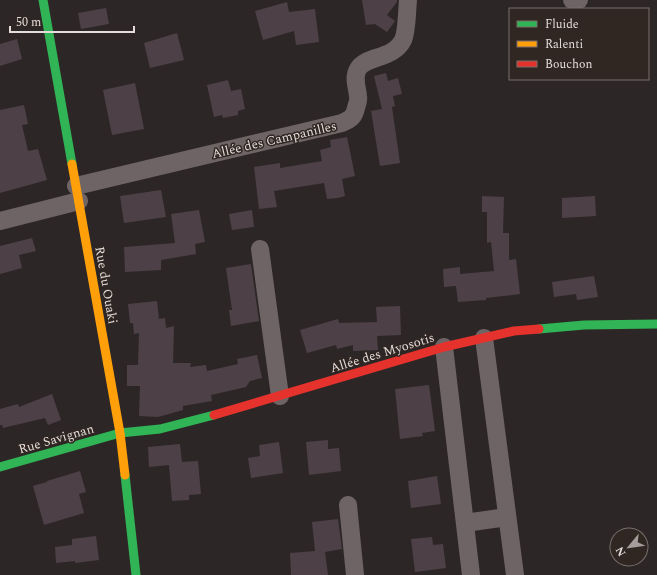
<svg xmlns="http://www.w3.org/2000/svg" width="657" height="575" font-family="Spectral,serif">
	<rect width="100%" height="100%" fill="#2c2726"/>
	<!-- building -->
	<g fill="#4d4047">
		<polygon points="362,0 397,0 397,2 387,15 395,21 387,32 375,24 366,25"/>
		<polygon points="287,2 289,12 315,9 319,42 296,45 294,31 263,40 255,11"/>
		<polygon points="106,8 109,24 81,29 78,13"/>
		<polygon points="177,33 184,60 150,68 144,43"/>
		<polygon points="17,39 22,59 0,66 0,44"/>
		<polygon points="386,73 388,81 398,78 402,94 393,96 395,106 392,107 400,163 380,166 371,111 382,109 374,76"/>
		<polygon points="228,80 231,91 241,89 245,109 238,111 238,115 223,118 222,115 214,117 207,85"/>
		<polygon points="135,83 144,129 112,135 103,90"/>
		<polygon points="24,105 28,124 22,125 28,151 38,149 47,180 0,193 0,110"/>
		<polygon points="347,137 355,176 342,179 345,196 338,198 327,199 324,183 274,191 277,207 259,209 254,167 280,163 280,168 322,161 320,150 331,147 330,140"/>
		<polygon points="161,190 166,217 124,223 120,196"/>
		<polygon points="482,196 504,197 503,233 509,233 509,260 516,259 520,294 486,298 486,300 458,302 456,286 444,287 443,269 460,267 460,274 494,271 491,242 487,243 487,212 482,212"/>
		<polygon points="595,196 596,216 562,218 562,198"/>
		<polygon points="199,210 205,242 195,244 196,254 161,260 161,270 125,272 124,247 175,243 171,214"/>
		<polygon points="252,210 254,227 232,230 229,214"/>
		<polygon points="32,238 36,251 19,255 22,268 0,274 0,246"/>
		<polygon points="251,264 259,321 231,326 229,310 232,310 226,268"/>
		<polygon points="594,276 598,297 577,300 576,294 554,297 552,282"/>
		<polygon points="157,301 159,319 165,318 166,328 174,326 173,363 191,363 190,367 206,365 207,371 238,364 237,359 257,355 262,378 250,381 246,387 211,395 212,401 183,406 183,410 158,417 139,416 140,386 127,386 127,365 138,365 139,333 134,334 133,323 130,323 128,304"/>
		<polygon points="400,306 401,335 377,336 378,350 353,351 353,345 337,349 336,345 307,353 300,330 338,319 339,323 377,322 376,307"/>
		<polygon points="429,385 435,431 422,433 423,436 400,439 395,389"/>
		<polygon points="52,394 61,420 48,425 45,418 3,428 2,425 0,425 0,409 18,404 19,407"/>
		<polygon points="328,440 328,449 339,448 341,471 309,475 306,442"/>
		<polygon points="279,442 283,473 251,478 248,458 260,456 259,445"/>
		<polygon points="180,444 182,462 198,461 201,494 189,495 189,500 172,501 169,465 149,467 148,447"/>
		<polygon points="80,471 86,492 79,494 84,513 44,525 33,486 47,482 47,481"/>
		<polygon points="437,476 441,504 411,508 408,481"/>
		<polygon points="338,519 342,549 325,552 328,575 291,575 290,553 315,551 312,522"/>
		<polygon points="96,536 99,560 75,563 75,561 56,563 55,547 72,545 72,539"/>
		<polygon points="432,537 433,545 443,544 446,568 415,572 411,539"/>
	</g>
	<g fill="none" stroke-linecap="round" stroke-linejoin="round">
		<!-- street -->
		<g stroke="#6e6465" stroke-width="18">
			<polyline points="572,0 579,0"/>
			<path d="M 76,186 L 342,123 C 351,119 354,117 356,108 C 357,104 359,100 358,96 C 357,86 353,78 358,69 C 366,55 393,60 403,40 C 407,32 407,9 408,0"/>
			<polyline points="0,221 79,201"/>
			<polyline points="260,249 280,396"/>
			<polyline points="484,338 515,575"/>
			<polyline points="444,347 471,575"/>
			<polyline points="348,505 355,575"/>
			<polyline points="465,523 507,517"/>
		</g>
		<!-- fast -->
		<g stroke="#30b455" stroke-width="9">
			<polyline points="43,0 72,164"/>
			<polyline points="539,329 584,325 657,324"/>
			<polyline points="0,467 120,433 160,429 214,415"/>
			<polyline points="125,475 136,575"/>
		</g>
		<!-- slow -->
		<polyline stroke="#ff9f0a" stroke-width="9" points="72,164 120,433 125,475"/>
		<!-- jam -->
		<polyline stroke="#e5322d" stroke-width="9" points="214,415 444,347 514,331 539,329"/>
	</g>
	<g text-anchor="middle" stroke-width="3" stroke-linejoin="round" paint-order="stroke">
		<!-- street labels -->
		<g font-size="13" fill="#e4dddb" stroke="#302622">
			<text transform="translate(274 139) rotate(-13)" y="5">Allée des Campanilles</text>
			<text transform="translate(107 285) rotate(80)" y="5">Rue du Ouaki</text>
			<text transform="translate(382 352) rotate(-17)" y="5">Allée des Myosotis</text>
			<text transform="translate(56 438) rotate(-16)" y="5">Rue Savignan</text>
		</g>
	</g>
	<!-- legend -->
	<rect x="509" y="8" width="140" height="72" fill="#302622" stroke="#786f6c"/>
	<rect x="517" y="21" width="20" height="6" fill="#30b455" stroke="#786f6c"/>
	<text x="545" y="28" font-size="12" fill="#e4dddb">Fluide</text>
	<rect x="517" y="41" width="20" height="6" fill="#ff9f0a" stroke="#786f6c"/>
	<text x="545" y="48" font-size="12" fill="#e4dddb">Ralenti</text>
	<rect x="517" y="61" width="20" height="6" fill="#e5322d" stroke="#786f6c"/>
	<text x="545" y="68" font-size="12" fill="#e4dddb">Bouchon</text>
	<!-- north arrow -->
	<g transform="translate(629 547) rotate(241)"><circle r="19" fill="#302622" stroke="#786f6c"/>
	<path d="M0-3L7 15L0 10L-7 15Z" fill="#a49d9c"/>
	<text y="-6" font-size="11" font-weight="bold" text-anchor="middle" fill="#e4dddb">N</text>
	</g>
	<!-- scale -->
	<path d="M10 26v6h124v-6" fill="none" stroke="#e4dddb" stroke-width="2"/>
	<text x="16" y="26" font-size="12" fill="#e4dddb" stroke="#302622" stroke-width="3" paint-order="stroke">50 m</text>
</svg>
